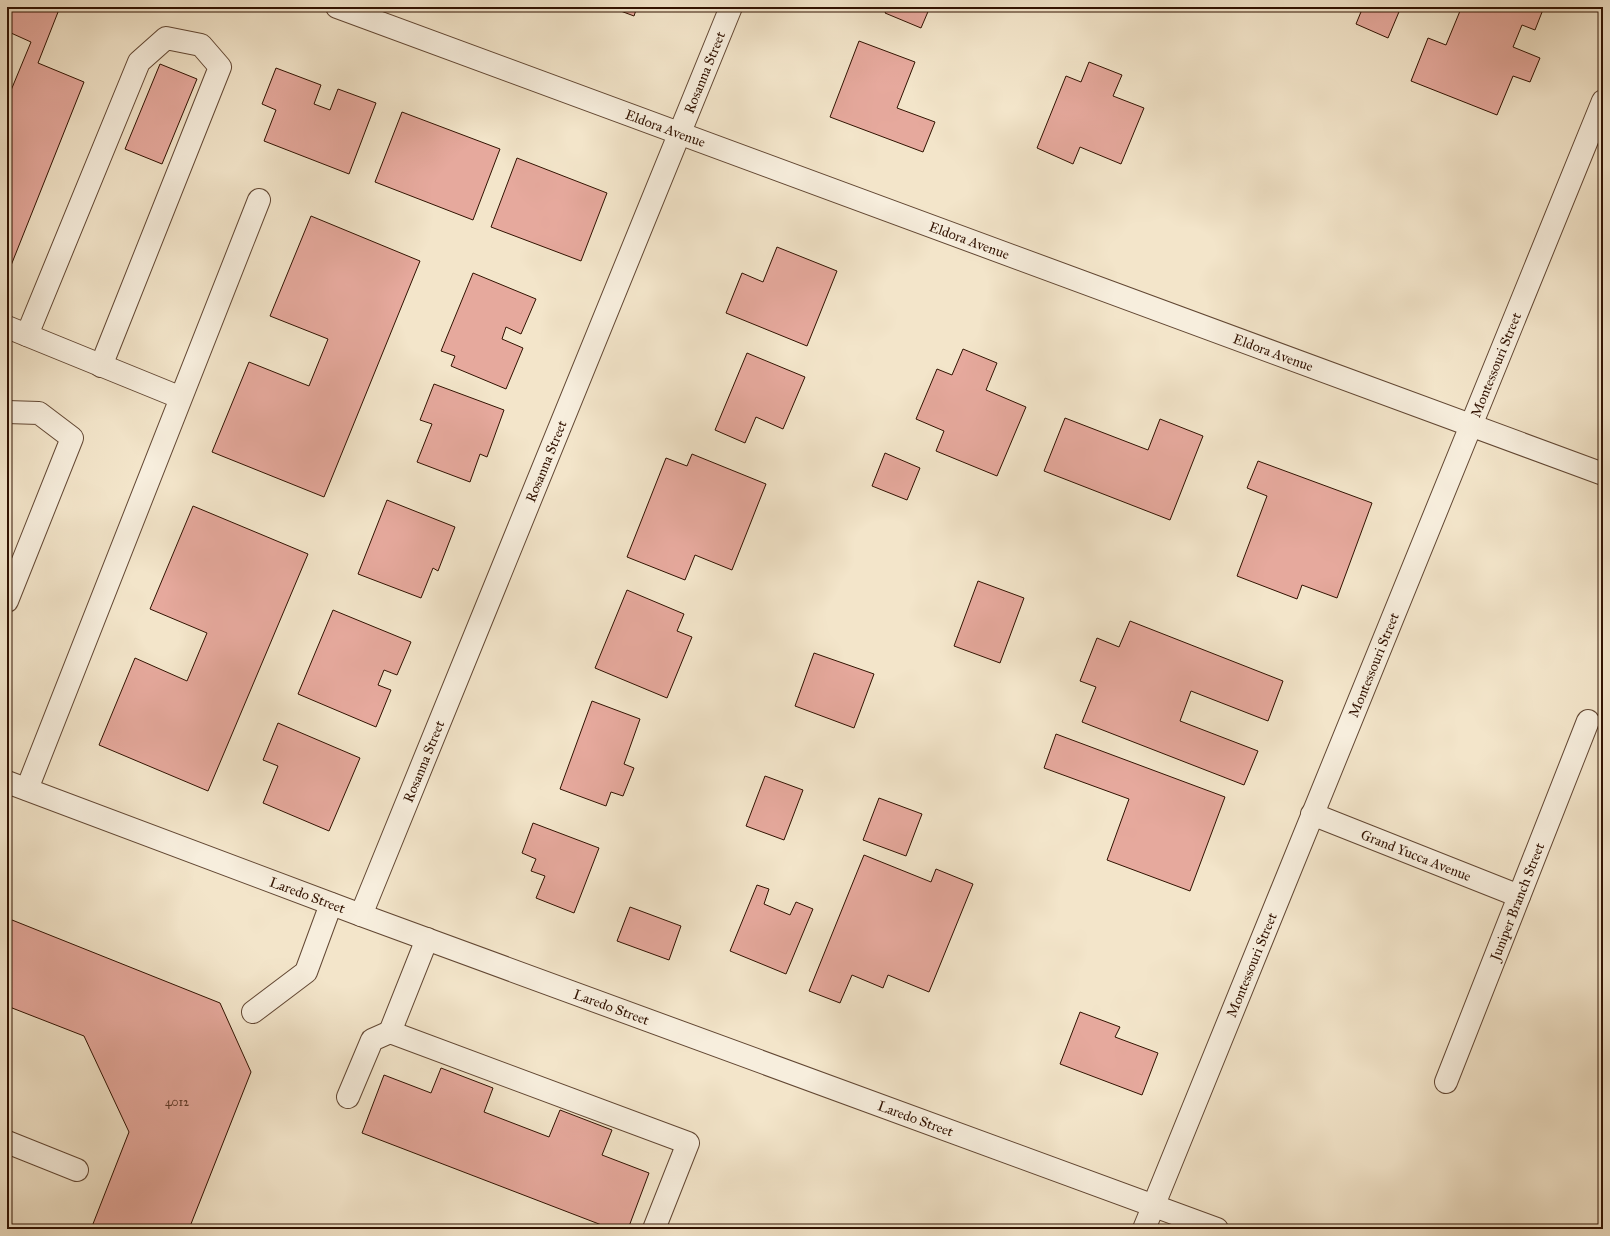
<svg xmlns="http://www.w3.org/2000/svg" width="1610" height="1236" font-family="'IM FELL Great Primer',serif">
	<rect width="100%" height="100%" fill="#f3e5ca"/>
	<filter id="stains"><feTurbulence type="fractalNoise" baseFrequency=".005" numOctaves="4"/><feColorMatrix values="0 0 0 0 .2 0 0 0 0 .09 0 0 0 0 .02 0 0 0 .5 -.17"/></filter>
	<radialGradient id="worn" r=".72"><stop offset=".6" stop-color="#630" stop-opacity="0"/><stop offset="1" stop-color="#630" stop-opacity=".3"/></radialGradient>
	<!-- building -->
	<g fill="#e6a99d" stroke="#311201">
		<polygon points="7,7 60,7 38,63 84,82 10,268 7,269 7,100 31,42 11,33 7,43"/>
		<polygon points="610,7 637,7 634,16"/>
		<polygon points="888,7 930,7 921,28 885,13"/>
		<polygon points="1363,7 1401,7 1388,38 1356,24"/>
		<polygon points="1450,7 1544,7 1535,30 1522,25 1513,47 1540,58 1530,82 1513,76 1497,115 1411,81 1428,38 1446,45 1460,11"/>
		<polygon points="859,41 915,62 897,108 935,122 923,152 830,117"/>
		<polygon points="1089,62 1122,75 1113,96 1144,108 1121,164 1080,147 1073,164 1037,148 1066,76 1081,82"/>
		<polygon points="160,64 197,79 162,164 125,149"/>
		<polygon points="276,68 321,85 314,104 330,110 338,89 376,103 349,174 264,141 276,110 262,104"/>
		<polygon points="402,112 500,149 473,220 375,182"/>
		<polygon points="517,158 607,193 581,261 491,227"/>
		<polygon points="311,216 420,261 324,497 212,452 249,362 309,386 328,339 270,316"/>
		<polygon points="777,247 837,271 807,346 726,313 742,273 763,282"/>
		<polygon points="473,273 536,299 521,334 506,327 502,339 523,348 506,389 451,366 455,356 441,351"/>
		<polygon points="963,349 997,363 986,390 1026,407 997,476 936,451 944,431 916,419 937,369 952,375"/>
		<polygon points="747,353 805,377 783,429 756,417 745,443 715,430"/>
		<polygon points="434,384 504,410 487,457 480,454 470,482 417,462 432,424 420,420"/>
		<polygon points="1065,418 1148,450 1160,419 1203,436 1170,520 1044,471"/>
		<polygon points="885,453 920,468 907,500 872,486"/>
		<polygon points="692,454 766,484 732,570 695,555 685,580 627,557 666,458 687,466"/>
		<polygon points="1258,461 1372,503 1337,598 1302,585 1297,599 1237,576 1267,496 1247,488"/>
		<polygon points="387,500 455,527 438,571 433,568 421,598 358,574"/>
		<polygon points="193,506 308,554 208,791 99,745 135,658 187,681 207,633 150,609"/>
		<polygon points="978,581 1024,598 1000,663 954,646"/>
		<polygon points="627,590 684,614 677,631 692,637 667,698 595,668"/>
		<polygon points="333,610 411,642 397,675 384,670 378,685 391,690 376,727 298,694"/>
		<polygon points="1130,621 1283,681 1268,721 1191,691 1180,721 1258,751 1244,785 1082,722 1096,687 1080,681 1097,638 1119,647"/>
		<polygon points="814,653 874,674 854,728 795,706"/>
		<polygon points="592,701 640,719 624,764 634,768 623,796 611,792 606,806 560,789"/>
		<polygon points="278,723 360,758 329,831 263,803 278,766 263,760"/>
		<polygon points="1056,734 1225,797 1190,891 1107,860 1129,799 1044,768"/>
		<polygon points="765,776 803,790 784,840 746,826"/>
		<polygon points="879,798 922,814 906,856 863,840"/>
		<polygon points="533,823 599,848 574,913 536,898 545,876 531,871 536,859 522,853"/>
		<polygon points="864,855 931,882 936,869 973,884 929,992 888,975 883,988 852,975 840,1003 809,991"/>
		<polygon points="757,885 769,889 764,904 790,915 796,902 813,909 786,974 730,951"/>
		<polygon points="630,907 681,926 669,960 617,941"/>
		<polygon points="7,918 220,1003 251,1072 189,1229 91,1229 129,1132 84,1036 7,1006"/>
		<polygon points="1080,1012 1120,1027 1115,1037 1158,1053 1142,1095 1060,1064"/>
		<polygon points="441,1068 493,1088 484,1112 549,1137 560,1110 612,1130 602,1155 649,1173 628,1229 612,1229 362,1133 384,1075 431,1093"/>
		<polygon points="794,1225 805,1229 792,1229"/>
	</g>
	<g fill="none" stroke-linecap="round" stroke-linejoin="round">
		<defs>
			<g id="minor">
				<path id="s1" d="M 337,7 L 1603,474"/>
				<polyline points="7,327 179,397"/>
				<polyline points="27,335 139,62 166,38 201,45 220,67 101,366"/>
				<polyline points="7,412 39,413 72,438 7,601"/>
				<path id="s2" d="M 7,782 L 361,915 L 1217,1229"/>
				<path d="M 27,789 C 104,593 180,396 259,200"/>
				<path id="s3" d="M 1312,814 L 1519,896"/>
				<path id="s4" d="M 361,915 L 731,7"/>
				<polyline points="253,1012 306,972 331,904"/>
				<polyline points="390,1032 427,939"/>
				<path id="s5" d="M 1446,1082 L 1588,721"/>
				<polyline points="348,1097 372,1040 390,1032 688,1143 654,1229"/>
				<polyline points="7,1142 77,1170"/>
				<path id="s6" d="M 1144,1229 L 1603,101"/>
			</g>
		</defs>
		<!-- minor casing -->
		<use href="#minor" stroke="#624733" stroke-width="24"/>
		<!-- minor -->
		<use href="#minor" stroke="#f7eedd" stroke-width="22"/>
	</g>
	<g text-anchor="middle" stroke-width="4" stroke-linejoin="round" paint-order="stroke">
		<!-- number labels -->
		<g font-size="12" fill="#5e3828">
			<text x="177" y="1106">4012</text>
		</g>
		<!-- street labels -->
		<g font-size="14" fill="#311201" stroke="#f7eedd">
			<text dy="5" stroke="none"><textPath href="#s4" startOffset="910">Rosanna Street</textPath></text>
			<text dy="5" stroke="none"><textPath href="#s1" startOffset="350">Eldora Avenue</textPath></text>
			<text dy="5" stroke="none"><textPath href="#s1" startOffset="674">Eldora Avenue</textPath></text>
			<text dy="5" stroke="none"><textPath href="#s1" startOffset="998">Eldora Avenue</textPath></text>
			<text dy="5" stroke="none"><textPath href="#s6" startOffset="933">Montessouri Street</textPath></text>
			<text dy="5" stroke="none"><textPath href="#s4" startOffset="490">Rosanna Street</textPath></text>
			<text dy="5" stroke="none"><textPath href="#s6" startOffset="609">Montessouri Street</textPath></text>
			<text dy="5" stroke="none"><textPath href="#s4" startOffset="166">Rosanna Street</textPath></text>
			<text dy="5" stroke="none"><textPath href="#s3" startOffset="112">Grand Yucca Avenue</textPath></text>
			<text dy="5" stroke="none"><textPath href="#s2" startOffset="321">Laredo Street</textPath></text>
			<text dy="5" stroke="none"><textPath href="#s5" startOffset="194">Juniper Branch Street</textPath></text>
			<text dy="5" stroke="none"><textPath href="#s6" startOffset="285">Montessouri Street</textPath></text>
			<text dy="5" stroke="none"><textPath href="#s2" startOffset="645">Laredo Street</textPath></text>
			<text dy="5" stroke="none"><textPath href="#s2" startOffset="969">Laredo Street</textPath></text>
		</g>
	</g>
	<!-- margin -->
	<rect width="1610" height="1236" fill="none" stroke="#f3e5ca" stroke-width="24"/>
	<rect x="8" y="8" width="1594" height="1220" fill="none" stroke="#311201" stroke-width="2"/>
	<rect x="12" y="12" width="1586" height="1212" fill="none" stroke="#311201"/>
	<rect width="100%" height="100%" filter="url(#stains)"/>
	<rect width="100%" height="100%" fill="url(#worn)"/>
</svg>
